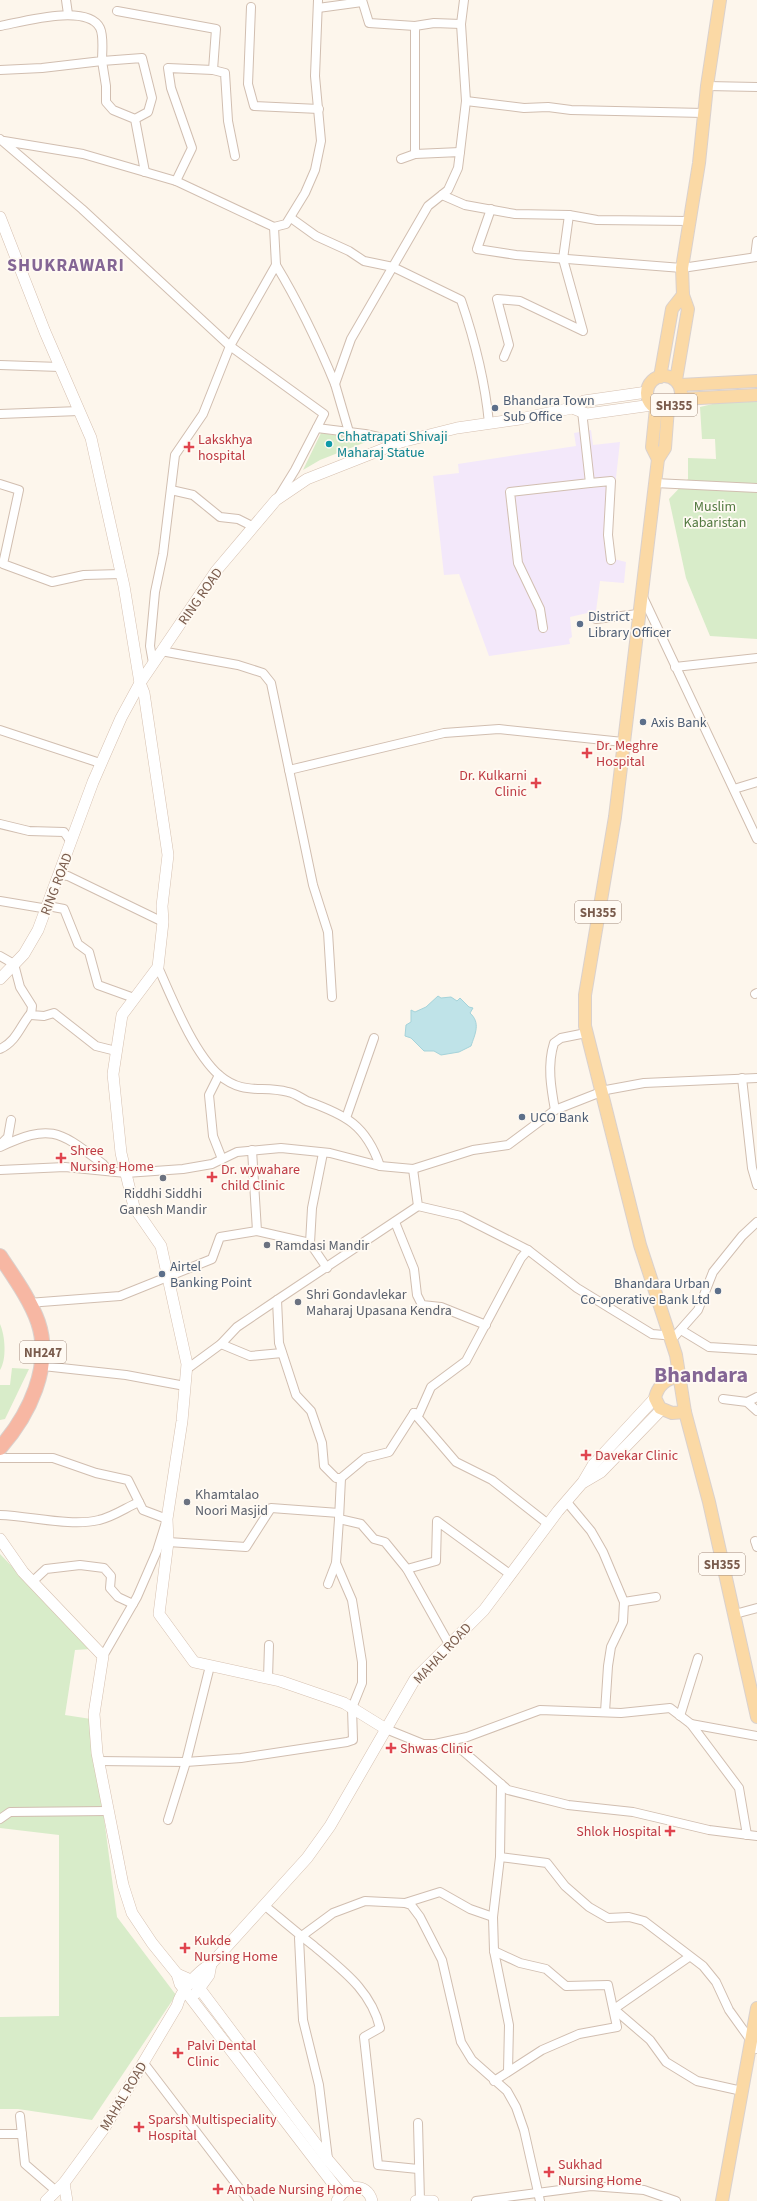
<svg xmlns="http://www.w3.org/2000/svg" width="757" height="2201" font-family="'Source Sans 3',sans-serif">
	<rect width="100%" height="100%" fill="#fdf6ec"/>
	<!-- education -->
	<polygon fill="#f3e8fa" points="591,430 593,445 620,442 610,531 614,559 626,562 624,583 600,581 596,611 570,617 572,637 569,639 570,644 489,656 459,574 444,575 433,476 459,473 458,464 576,446 574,433"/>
	<!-- green -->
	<g fill="#d8ecc9">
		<polygon points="757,401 757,639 710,636 686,578 669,499 688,479 688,458 716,459 715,439 702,439 700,407 721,402"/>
		<polygon points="321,433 371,440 320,460 303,470"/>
		<path d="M 0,1324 C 5,1335 7,1359 0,1370 Z"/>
		<polygon points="12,1368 29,1369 5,1419 0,1420 0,1385 10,1385"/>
		<polygon points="0,1554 91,1649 75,1650 65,1715 91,1719 117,1917 176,1995 92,2120 18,2109 0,2109 0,2017 59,2016 59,1835 0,1828"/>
	</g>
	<!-- water -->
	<path fill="#bfe3e8" stroke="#a5d3da" d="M 438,996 L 441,998 L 451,997 L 457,1001 L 460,998 L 469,1007 L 473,1008 L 470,1013 C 481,1023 475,1034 471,1046 L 459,1052 L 441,1055 L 434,1051 L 424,1051 L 411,1038 L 405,1036 L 406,1025 L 411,1022 L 411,1010 L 415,1012 L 426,1007 Z"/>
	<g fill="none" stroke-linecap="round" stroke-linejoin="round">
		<defs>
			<g id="street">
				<polyline points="66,0 68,14"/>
				<polyline points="362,0 369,23 415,26"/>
				<polyline points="251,7 248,84 254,106 319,109"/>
				<polyline points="318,8 362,2"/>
				<polyline points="117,11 216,29 213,70"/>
				<path d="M 0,26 C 22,22 87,3 100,28 C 104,36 102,52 102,61 L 42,68 L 0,70"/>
				<polyline points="707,86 757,87"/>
				<polyline points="466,101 524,108 548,107 571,110 704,113"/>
				<polyline points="135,119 113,110 106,102 106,86 102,61 142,58 152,98 148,112 135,119 145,172"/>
				<polyline points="0,139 82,209 230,346 324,414 295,470 279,496"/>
				<polyline points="4,141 83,154 176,181 274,227"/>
				<polyline points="460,152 466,101 461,24 464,0"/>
				<polyline points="415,154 415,26 434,23 461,24"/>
				<polyline points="176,181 192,148 171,88 168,68 213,70 225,73 228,121 235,156"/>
				<polyline points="442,195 465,205 515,214 569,215 597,220 689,221"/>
				<polyline points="491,209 477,249 516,255 682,268 757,257"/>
				<path d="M 291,218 L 316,236 L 349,251 L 364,261 L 393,267 L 461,300 C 475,341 485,381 489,423"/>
				<polyline points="755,257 757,241"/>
				<polyline points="276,265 274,227 286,224 305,193 315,170 321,141 315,76 318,0"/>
				<polyline points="504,357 509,345 497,299 520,301 583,331 563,259 569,215"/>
				<polyline points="0,365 60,367"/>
				<polyline points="335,384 349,432"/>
				<polyline points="0,414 79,411"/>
				<polyline points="317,428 365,434 401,442"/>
				<polyline points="590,483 611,481 608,535 611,560"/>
				<polyline points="655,483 757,488"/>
				<polyline points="0,484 19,490 3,564 52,582 84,575 121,574"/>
				<polyline points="171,490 193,495 220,517 238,519 252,526"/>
				<polyline points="642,595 757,839"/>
				<polyline points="596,619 638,614"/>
				<polyline points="543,628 540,609 518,563 510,492 590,483 582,411"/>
				<polyline points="161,651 238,665 263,673 271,683 313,885 328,932 332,997"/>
				<path d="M 153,663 L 150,646 L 155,592 L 163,554 L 175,455 L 203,414 L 230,346 L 276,265 C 299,303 318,343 335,384 L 351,339 L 428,206 L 448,190 L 458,168 L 460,152 L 415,154 L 401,159"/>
				<polyline points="675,667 757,658"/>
				<polyline points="0,730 97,762 100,765"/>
				<polyline points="289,770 444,733 499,729 623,742"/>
				<polyline points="734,789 757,782"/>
				<polyline points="0,824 29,831 64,832 71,842"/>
				<polyline points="59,875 68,876 163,922"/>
				<polyline points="0,901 42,908 48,906 64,909 78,944 89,952 98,985 134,998"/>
				<polyline points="0,956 14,964 20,987 32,1006 31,1015 44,1016 54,1013 96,1046 116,1051"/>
				<path d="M 158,967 C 172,998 193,1052 219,1075 C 244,1096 261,1085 288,1092 C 295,1093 301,1098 307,1101 C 346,1115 366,1125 380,1166"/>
				<polyline points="755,994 757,993"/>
				<path d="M 0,1049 C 17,1041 20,1026 31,1013"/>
				<polyline points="219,1075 209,1095 213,1136 222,1159"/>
				<polyline points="742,1078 752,1168 757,1185"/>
				<path d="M 555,1110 C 551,1088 547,1065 554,1043 L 561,1038 L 586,1033"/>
				<polyline points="346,1118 374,1038"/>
				<polyline points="0,1145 8,1137 11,1120"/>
				<path d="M 0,1147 C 52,1123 59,1131 103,1164 L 108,1170"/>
				<polyline points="252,1150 257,1231 310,1243"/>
				<polyline points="323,1153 312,1208 310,1243 327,1268"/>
				<polyline points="413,1169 418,1206 461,1216 528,1250 577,1288 652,1334 675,1336 698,1310 713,1272 742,1236 757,1222"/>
				<polyline points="0,1170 65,1167 126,1173 183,1169 212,1164 237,1152 281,1148 330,1153 380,1166 413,1169 473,1150 508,1145 555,1110 606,1090 644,1083 757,1078"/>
				<polyline points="395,1222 414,1269 417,1295 422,1305 441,1307 486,1325"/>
				<polyline points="277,1300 237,1327 221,1344 250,1356 282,1353"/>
				<polyline points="28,1303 120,1296 212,1259 220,1237 257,1231"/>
				<polyline points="681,1330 709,1347 757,1350"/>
				<polyline points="43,1366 126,1375 185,1386"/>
				<polyline points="187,1369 221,1344"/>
				<polyline points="723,1399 747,1402 757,1411"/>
				<polyline points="747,1402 757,1397"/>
				<polyline points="414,1413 419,1414 431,1387 466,1361 521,1258 528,1250"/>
				<polyline points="0,1458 53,1458 96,1473 128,1480 143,1510 167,1519 157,1551 137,1597 103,1656"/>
				<polyline points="341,1478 336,1478 324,1466 322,1443 311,1411 296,1395 279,1343 277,1300 418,1206"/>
				<polyline points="566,1501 591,1531 603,1552 624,1602 623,1622 611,1647 608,1666 605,1712"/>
				<path d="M 0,1515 C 31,1516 70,1527 99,1520 C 113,1517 127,1507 139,1502"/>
				<polyline points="755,1541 757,1547"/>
				<polyline points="168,1542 246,1547 271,1508 339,1513"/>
				<polyline points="407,1569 436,1561 437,1521 511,1575"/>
				<polyline points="32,1582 46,1569 80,1565 104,1568 111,1576 110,1588 118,1597 133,1604"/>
				<polyline points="328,1584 336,1563 339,1519"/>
				<polyline points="624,1602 656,1597"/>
				<polyline points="735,1614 757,1608"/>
				<polyline points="449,1644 407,1569 385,1542 374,1539 361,1524 339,1519 341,1478 365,1458 389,1452 414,1413 456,1462 492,1480 548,1524"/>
				<polyline points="268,1678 269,1645"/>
				<polyline points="680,1716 698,1658"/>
				<polyline points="691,1724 757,1736"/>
				<polyline points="386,1729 423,1744 435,1744 467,1737 540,1710 621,1713 670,1708 691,1724 739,1788 747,1835"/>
				<polyline points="448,1742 463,1751 508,1790 568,1805 633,1812 709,1830 757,1836"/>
				<polyline points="98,1761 186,1762 241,1758 347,1742 353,1740 352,1708 362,1683 362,1662 352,1600 336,1563"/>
				<polyline points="501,1784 500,1857 547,1863 565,1886 589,1907 608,1918 629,1917 644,1921 703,1966 716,1982 729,2010 757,2049"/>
				<polyline points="0,1819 10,1812 108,1811"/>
				<polyline points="168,1820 186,1762 210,1666"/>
				<polyline points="500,1857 493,1917 494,1951 509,2025 508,2071"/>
				<polyline points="405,1903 440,1892 470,1909 493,1917"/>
				<path d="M 264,1905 C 281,1919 297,1933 314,1946 C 342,1970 371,1990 380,2028 L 364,2037 L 378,2165 L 418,2169"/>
				<polyline points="494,1951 520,1963 546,1969 566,1986 608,1985 617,2027 579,2034 542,2050 494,2081"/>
				<polyline points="689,1957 614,2009 650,2040 666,2062 697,2081 742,2091"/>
				<polyline points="143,2062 249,2201"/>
				<polyline points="20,2116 25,2164 55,2190"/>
				<polyline points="418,2123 420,2201"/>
				<polyline points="0,2134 22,2134"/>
				<polyline points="328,2159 319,2085 303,2020 299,1938 333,1913 365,1901 405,1903 411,1905 420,1917 442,1960 461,2042 472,2060 507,2091 516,2107 524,2130 540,2201"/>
				<polyline points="476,2201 591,2186 644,2190 676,2201"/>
			</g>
			<g id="secondary">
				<polyline points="0,217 45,332 91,438 124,586 140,683 144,693 168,855 162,906 163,922 158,967 122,1015 113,1074 121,1153 134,1207 161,1246 187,1364 182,1421 167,1519 168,1542 159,1614 194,1662 280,1681 344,1703 386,1729"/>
				<polyline points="572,408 587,414 652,405"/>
				<polyline points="0,979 24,954 38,930 93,782 121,718 140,683 216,571 276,500 307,479 401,442 457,428 520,419 572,408 584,401 647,392"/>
				<polyline points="584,1482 601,1472 662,1409"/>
				<polyline points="0,1539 23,1572 103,1656 94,1714 97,1753 123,1885 132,1913 152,1943 177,1974 180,1984 341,2194"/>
				<polyline points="177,1974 193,1981 200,1989 328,2160 351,2187"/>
				<polyline points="196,1993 209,1975 211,1964"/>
				<polyline points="64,2183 67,2201"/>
				<path d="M 46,2201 L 64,2183 L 105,2127 L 177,2006 C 181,1990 197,1972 211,1964 L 307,1858 L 330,1826 L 415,1679 L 484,1610 L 558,1511 L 583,1482 L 593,1465 L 655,1398"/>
				<path d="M 337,2201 C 344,2185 367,2181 372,2201"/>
				<polyline points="416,2201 433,2201"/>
			</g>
			<g id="primary">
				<circle cx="664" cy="393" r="17"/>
				<polyline points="660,377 672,309 683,295"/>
				<polyline points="676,380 688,309 683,295 682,268 699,163 707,86 720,0"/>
				<polyline points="680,385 757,381"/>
				<polyline points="681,399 757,395"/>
				<polyline points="656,408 652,447 658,459"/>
				<path d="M 668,408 L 665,448 L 658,459 L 615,817 L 585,995 L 585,1026 L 640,1245 L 676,1355 L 685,1412 L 672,1413 L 660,1408 L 655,1398 C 658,1385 666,1379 679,1376"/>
				<polyline points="685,1412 709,1502 757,1717"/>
				<polyline points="722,2201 757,2008"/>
			</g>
			<path id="highway" d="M 0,1256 C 13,1276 30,1299 38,1322 C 53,1366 29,1415 0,1448"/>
		</defs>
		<!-- street casing -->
		<use href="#street" stroke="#d1beb0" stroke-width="10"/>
		<!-- secondary casing -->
		<use href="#secondary" stroke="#d6c0b0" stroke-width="12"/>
		<!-- primary casing -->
		<use href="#primary" stroke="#dad1cd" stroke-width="14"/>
		<!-- highway casing -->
		<use href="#highway" stroke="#dad1cd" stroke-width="16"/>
		<!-- street -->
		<use href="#street" stroke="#fff" stroke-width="8"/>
		<!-- secondary -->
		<use href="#secondary" stroke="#fff" stroke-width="11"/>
		<!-- primary -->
		<use href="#primary" stroke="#fbd9a5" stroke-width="12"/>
		<!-- highway -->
		<use href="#highway" stroke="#f7b7a3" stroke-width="14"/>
	</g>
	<!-- markers -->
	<g fill="#5c6f8a" stroke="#fffaf3" stroke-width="1.5">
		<circle cx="495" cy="408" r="4"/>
		<circle cx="580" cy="624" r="4"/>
		<circle cx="643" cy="722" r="4"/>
		<circle cx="522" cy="1117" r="4"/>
		<circle cx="162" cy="1274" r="4"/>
		<circle cx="718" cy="1291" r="4"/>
	</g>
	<circle fill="#0f9aa8" stroke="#fffaf3" stroke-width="1.5" cx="329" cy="444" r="4"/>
	<g fill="#e0444e" stroke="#fffaf3" stroke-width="1.5">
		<path d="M187 441h4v4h4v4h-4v4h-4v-4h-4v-4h4z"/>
		<path d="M585 747h4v4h4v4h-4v4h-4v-4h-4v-4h4z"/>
		<path d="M534 777h4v4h4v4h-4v4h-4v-4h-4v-4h4z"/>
		<path d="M59 1152h4v4h4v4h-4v4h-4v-4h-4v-4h4z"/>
		<path d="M210 1171h4v4h4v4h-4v4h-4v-4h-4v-4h4z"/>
		<path d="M584 1449h4v4h4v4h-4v4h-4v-4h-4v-4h4z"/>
		<path d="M389 1742h4v4h4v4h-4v4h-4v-4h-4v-4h4z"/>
		<path d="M668 1825h4v4h4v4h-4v4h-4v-4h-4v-4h4z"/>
		<path d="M183 1942h4v4h4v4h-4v4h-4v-4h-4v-4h4z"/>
		<path d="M176 2047h4v4h4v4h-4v4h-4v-4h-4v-4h4z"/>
		<path d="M137 2121h4v4h4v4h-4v4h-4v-4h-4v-4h4z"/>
		<path d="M547 2166h4v4h4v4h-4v4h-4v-4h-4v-4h4z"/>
		<path d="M216 2183h4v4h4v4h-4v4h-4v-4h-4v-4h4z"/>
	</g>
	<g fill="#6b7280" stroke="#fffaf3" stroke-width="1.5">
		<circle cx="163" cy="1178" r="4"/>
		<circle cx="267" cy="1245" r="4"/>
		<circle cx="298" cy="1302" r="4"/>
		<circle cx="187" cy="1502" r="4"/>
	</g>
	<g text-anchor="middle" stroke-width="3.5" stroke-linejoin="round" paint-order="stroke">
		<!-- shield labels -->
		<g fill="#fffaf3" stroke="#a28b7f" stroke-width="1">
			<rect x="651" y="394" width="46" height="22" rx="3"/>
			<rect x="575" y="901" width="46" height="22" rx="3"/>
			<rect x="20" y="1341" width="46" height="22" rx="3"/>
			<rect x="699" y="1553" width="46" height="22" rx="3"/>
		</g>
		<g font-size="13" font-weight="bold" fill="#7a5c4d">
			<text x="674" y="410">SH355</text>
			<text x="598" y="917">SH355</text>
			<text x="43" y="1357">NH247</text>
			<text x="722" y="1569">SH355</text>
		</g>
		<!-- service labels -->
		<g font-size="14" fill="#4e5e75" stroke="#fffaf3" text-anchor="start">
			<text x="503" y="405">Bhandara Town<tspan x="503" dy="16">Sub Office</tspan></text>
			<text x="588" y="621">District<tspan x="588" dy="16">Library Officer</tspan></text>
			<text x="651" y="727">Axis Bank</text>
			<text x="530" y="1122">UCO Bank</text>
			<text x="170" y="1271">Airtel<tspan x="170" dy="16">Banking Point</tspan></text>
			<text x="710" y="1288" text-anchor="end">Bhandara Urban<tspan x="710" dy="16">Co-operative Bank Ltd</tspan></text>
		</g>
		<!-- culture labels -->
		<g font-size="14" fill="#0d838f" stroke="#fffaf3" text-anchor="start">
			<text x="337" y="441">Chhatrapati Shivaji<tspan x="337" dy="16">Maharaj Statue</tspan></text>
		</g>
		<!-- health labels -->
		<g font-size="14" fill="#be3a42" stroke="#fffaf3" text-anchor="start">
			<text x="198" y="444">Lakskhya<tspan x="198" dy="16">hospital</tspan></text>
			<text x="596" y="750">Dr. Meghre<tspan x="596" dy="16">Hospital</tspan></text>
			<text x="527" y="780" text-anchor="end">Dr. Kulkarni<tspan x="527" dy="16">Clinic</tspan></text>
			<text x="70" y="1155">Shree<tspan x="70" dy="16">Nursing Home</tspan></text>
			<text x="221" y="1174">Dr. wywahare<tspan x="221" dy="16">child Clinic</tspan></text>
			<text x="595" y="1460">Davekar Clinic</text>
			<text x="400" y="1753">Shwas Clinic</text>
			<text x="661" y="1836" text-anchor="end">Shlok Hospital</text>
			<text x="194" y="1945">Kukde<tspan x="194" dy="16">Nursing Home</tspan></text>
			<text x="187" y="2050">Palvi Dental<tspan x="187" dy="16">Clinic</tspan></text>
			<text x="148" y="2124">Sparsh Multispeciality<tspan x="148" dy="16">Hospital</tspan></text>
			<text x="558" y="2169">Sukhad<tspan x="558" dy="16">Nursing Home</tspan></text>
			<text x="227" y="2194">Ambade Nursing Home</text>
		</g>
		<!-- park labels -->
		<g font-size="14" fill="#537a41" stroke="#fffaf3">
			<text x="715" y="511">Muslim<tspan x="715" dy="16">Kabaristan</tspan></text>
		</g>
		<!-- street labels -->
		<g font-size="14" fill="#7a5c4d" stroke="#fffaf3">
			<text transform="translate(200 596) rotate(-55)" y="5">RING ROAD</text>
			<text transform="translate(56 884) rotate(-69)" y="5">RING ROAD</text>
			<text transform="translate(442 1653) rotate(-47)" y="5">MAHAL ROAD</text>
			<text transform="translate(123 2096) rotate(-59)" y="5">MAHAL ROAD</text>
		</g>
		<!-- worship labels -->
		<g font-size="14" fill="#5b616d" stroke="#fffaf3" text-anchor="start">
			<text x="163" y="1198" text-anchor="middle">Riddhi Siddhi<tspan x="163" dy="16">Ganesh Mandir</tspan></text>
			<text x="275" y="1250">Ramdasi Mandir</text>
			<text x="306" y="1299">Shri Gondavlekar<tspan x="306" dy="16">Maharaj Upasana Kendra</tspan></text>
			<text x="195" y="1499">Khamtalao<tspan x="195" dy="16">Noori Masjid</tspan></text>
		</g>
		<!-- district labels -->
		<g font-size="18" font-weight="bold" letter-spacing="1" fill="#846695" stroke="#fffaf3">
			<text x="66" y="271">SHUKRAWARI</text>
		</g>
		<!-- town labels -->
		<g font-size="22" font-weight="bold" fill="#846695" stroke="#fffaf3">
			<text x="701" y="1382">Bhandara</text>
		</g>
	</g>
</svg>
